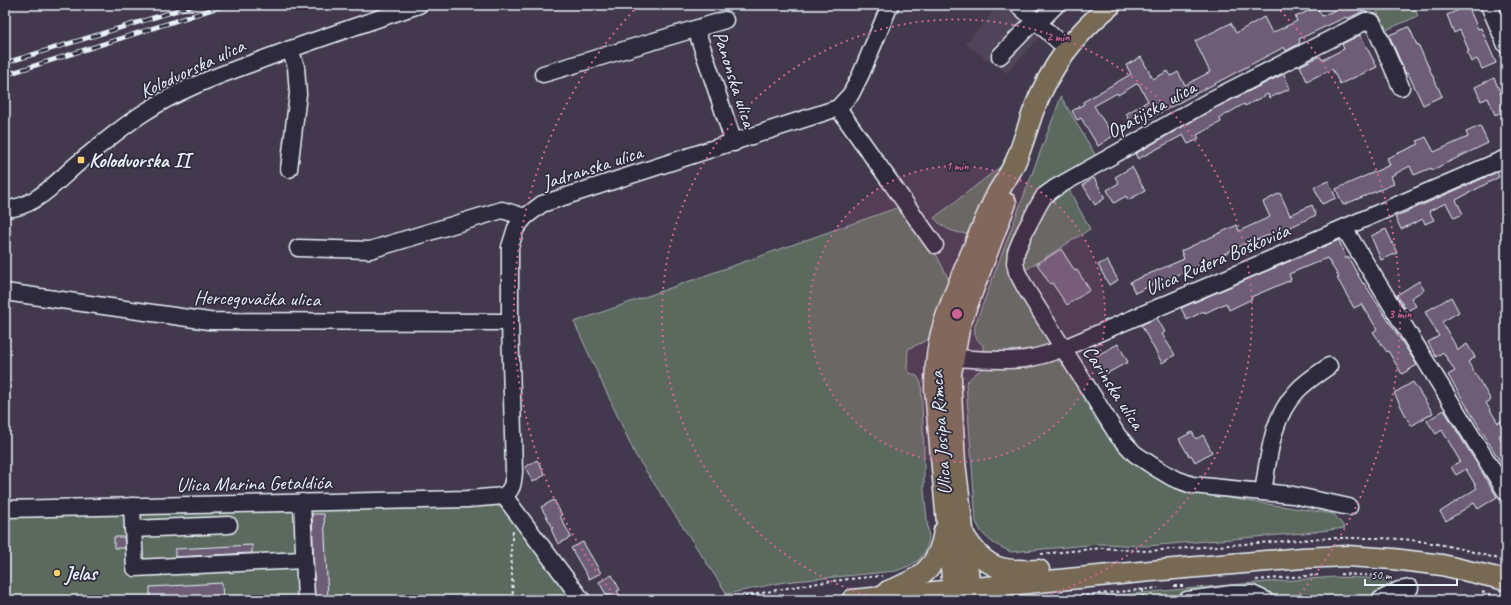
<svg xmlns="http://www.w3.org/2000/svg" width="1511" height="605" font-family="Caveat,sans-serif">
	<rect width="100%" height="100%" fill="#42394e"/>
	<filter id="ink" filterUnits="userSpaceOnUse"><feTurbulence type="fractalNoise" baseFrequency=".025" numOctaves="2"/><feDisplacementMap in="SourceGraphic" scale="8" xChannelSelector="R" yChannelSelector="G"/><feConvolveMatrix kernelMatrix="1 2 1 2 8 2 1 2 1" color-interpolation-filters="sRGB"/></filter>
	<g filter="url(#ink)">
		<!-- built -->
		<polygon fill="#4f445a" points="999,5 1073,5 1053,22 1007,73 965,44"/>
		<!-- green -->
		<g fill="#5c695e" stroke="#a2adab">
			<polygon points="1374,5 1413,5 1418,16 1386,30"/>
			<path d="M 1061,97 L 1096,156 L 1044,187 L 1007,259 L 1007,266 L 1009,274 L 1051,339 L 1047,345 L 1043,349 L 983,353 L 983,345 C 975,339 974,335 975,325 Z"/>
			<path d="M 1000,167 L 969,234 C 954,233 944,229 934,218 Z"/>
			<polygon points="1067,186 1090,229 1024,271 1023,256 1026,245 1045,204"/>
			<polygon points="902,206 936,254 950,282 933,335 925,341 908,349 907,369 910,373 917,376 921,383 924,449 924,491 929,539 926,550 919,560 909,566 896,571 784,582 727,594 636,456 574,322"/>
			<path d="M 1047,359 L 1059,361 L 1068,364 L 1096,421 L 1139,468 L 1181,491 L 1334,514 L 1345,528 L 1304,533 L 1146,546 C 1130,546 1115,544 1099,544 L 1011,552 L 993,543 L 982,533 L 976,522 L 966,383 C 971,376 978,373 984,366 Z"/>
			<polygon points="492,503 505,510 574,600 5,600 5,516"/>
			<polygon points="1334,577 1392,579 1391,586 1389,590 1370,600 1279,600 1266,592 1196,595 1176,600 1064,600 1229,585"/>
		</g>
		<!-- building -->
		<g fill="#6d5d77" stroke="#e8f1f8">
			<polygon points="1345,5 1376,5 1347,19 1346,17 1299,39 1300,43 1286,51 1284,47 1133,127 1126,114 1148,101 1138,83 1118,95 1117,93 1094,106 1113,136 1098,146 1081,118 1077,120 1072,111 1084,104 1083,102 1131,74 1126,65 1141,57 1153,79 1168,71 1171,76 1178,72 1185,85 1210,72 1195,41 1231,23 1236,33 1264,17 1272,33 1297,21 1295,17 1317,7 1322,16"/>
			<polygon points="1468,6 1478,29 1481,28 1496,63 1482,69 1477,59 1471,62 1467,52 1469,51 1460,30 1454,33 1447,15"/>
			<polygon points="1409,27 1417,45 1418,44 1442,96 1423,105 1408,73 1406,74 1389,35"/>
			<polygon points="1360,35 1377,67 1340,84 1332,69 1307,81 1300,66 1320,56 1322,60 1344,49 1342,44"/>
			<polygon points="1284,74 1290,89 1269,98 1268,94 1245,106 1244,104 1220,118 1221,122 1197,135 1199,139 1188,144 1183,135 1138,159 1135,154 1215,108"/>
			<polygon points="1494,78 1502,96 1506,94 1506,110 1495,115 1488,98 1481,101 1475,87"/>
			<polygon points="1480,126 1488,143 1432,170 1431,168 1414,175 1410,166 1391,176 1394,184 1343,205 1336,189 1390,165 1387,158 1419,144 1417,141 1426,137 1434,152 1468,137 1466,132"/>
			<polygon points="1132,167 1145,191 1128,200 1126,196 1114,203 1107,190 1119,183 1115,177"/>
			<polygon points="1497,172 1499,177 1456,200 1463,214 1454,218 1446,203 1429,211 1434,220 1425,224 1423,219 1401,229 1395,217"/>
			<polygon points="1094,178 1105,198 1095,205 1083,185"/>
			<polygon points="1328,181 1336,198 1322,204 1314,187"/>
			<polygon points="1280,193 1290,215 1312,205 1316,215 1278,233 1277,231 1257,240 1257,239 1238,247 1204,264 1152,285 1135,293 1130,282 1184,259 1181,251 1237,225 1239,231 1270,217 1263,202"/>
			<polygon points="1386,229 1397,253 1381,260 1371,236"/>
			<polygon points="1339,240 1346,259 1348,257 1363,284 1364,283 1417,365 1402,374 1388,351 1387,352 1373,332 1377,329 1362,304 1354,308 1337,278 1339,277 1327,258 1289,274 1291,280 1251,297 1252,299 1229,310 1226,303 1205,313 1204,311 1187,320 1181,308"/>
			<polygon points="1061,249 1075,271 1077,270 1090,290 1067,305 1052,283 1050,284 1037,264"/>
			<polygon points="1107,260 1118,280 1109,285 1098,265"/>
			<polygon points="1419,281 1424,290 1411,298 1416,306 1407,311 1397,295"/>
			<polygon points="1451,297 1459,312 1442,322 1458,350 1467,344 1475,357 1468,362 1491,400 1486,403 1498,423 1506,418 1506,431 1499,436 1506,448 1506,471 1448,375 1455,371 1443,352 1436,357 1428,342 1439,336 1425,312"/>
			<polygon points="1157,318 1165,332 1162,334 1175,355 1162,363 1141,325"/>
			<polygon points="1118,344 1128,362 1102,376 1092,358"/>
			<polygon points="1413,382 1433,413 1411,426 1394,393"/>
			<polygon points="1444,410 1497,497 1478,509 1474,503 1446,521 1440,512 1477,488 1466,469 1456,475 1451,467 1460,461 1442,430 1436,434 1427,421"/>
			<polygon points="1192,432 1196,439 1203,435 1212,452 1195,462 1191,455 1189,456 1179,439"/>
			<polygon points="537,460 545,475 533,482 525,467"/>
			<polygon points="554,500 562,515 560,516 571,537 558,544 551,529 553,528 541,507"/>
			<polygon points="312,514 324,514 328,600 315,600"/>
			<polygon points="114,537 124,537 125,548 114,548"/>
			<polygon points="583,542 601,573 589,579 571,548"/>
			<polygon points="252,545 252,553 175,557 175,549"/>
			<polygon points="612,575 620,590 617,591 622,600 609,600 599,582"/>
			<polygon points="222,583 223,600 150,600 150,587"/>
		</g>
		<g fill="none" stroke-linecap="round" stroke-linejoin="round">
			<defs>
				<g id="minor">
					<polyline points="1018,5 1067,49"/>
					<polyline points="1489,5 1506,45"/>
					<polyline points="1038,23 1056,5"/>
					<polyline points="696,29 734,143"/>
					<polyline points="1000,56 1035,20"/>
					<polyline points="543,74 725,20"/>
					<polyline points="838,108 935,245"/>
					<polyline points="289,169 298,94 296,67 290,49"/>
					<path d="M 5,209 C 37,208 59,178 82,160 C 103,143 123,126 145,112 C 177,91 214,77 250,64 C 306,43 362,24 419,5"/>
					<polyline points="1344,228 1506,492"/>
					<polyline points="298,248 370,250 502,210 525,217"/>
					<polyline points="5,292 209,321 510,322"/>
					<path d="M 942,358 C 970,358 998,362 1025,359 C 1039,357 1051,353 1064,348 L 1506,158"/>
					<path d="M 1263,492 C 1269,457 1271,418 1297,391 C 1306,381 1318,374 1329,366"/>
					<path d="M 504,496 C 513,489 513,483 514,472 L 510,322 L 510,247 L 516,228 L 525,217 L 542,204 L 838,108 L 851,94 L 861,74 L 890,5"/>
					<polyline points="504,496 582,600"/>
					<polyline points="302,502 306,600"/>
					<polyline points="132,506 135,568 304,560"/>
					<polyline points="1349,507 1293,495 1192,485 1173,478 1156,468 1135,454 1118,436 1026,289 1017,272 1015,263 1016,252 1024,233 1037,208 1044,196 1055,188 1211,100 1366,21 1372,22 1375,27 1401,87"/>
					<polyline points="5,509 468,499 504,496"/>
					<polyline points="133,529 229,525"/>
					<polyline points="1187,600 1232,594 1252,594 1265,600"/>
					<polyline points="1380,600 1399,590 1410,588"/>
				</g>
				<g id="major">
					<path d="M 964,535 C 985,569 1001,572 1039,570"/>
					<polyline points="970,588 955,462 951,392 951,374 960,324 1006,203"/>
					<path d="M 953,590 L 935,390 C 935,374 936,358 939,342 C 944,317 955,293 964,270 C 975,244 985,218 998,192 C 1004,183 1010,173 1015,163 C 1022,147 1027,129 1033,112 C 1050,67 1074,35 1111,5"/>
					<path d="M 888,591 C 921,579 939,567 944,531"/>
					<polyline points="852,600 1151,571 1302,558 1347,556 1393,559 1442,565 1506,580"/>
				</g>
			</defs>
			<!-- minor casing -->
			<use href="#minor" stroke="#e8f1f8" stroke-width="19"/>
			<!-- major casing -->
			<use href="#major" stroke="#e8f1f8" stroke-width="23"/>
			<!-- path -->
			<g stroke="#e8f1f8" stroke-width="2" stroke-dasharray="3 3" stroke-linecap="butt">
				<polyline points="1126,10 1133,5"/>
				<path d="M 1041,554 L 1102,548 L 1146,551 L 1328,538 C 1357,538 1391,537 1419,541 C 1449,545 1477,553 1506,561"/>
				<polyline points="1340,574 1381,576"/>
				<polyline points="1256,580 1318,575"/>
				<polyline points="1174,586 1184,586"/>
				<polyline points="1143,589 1143,600"/>
				<polyline points="1482,592 1506,599"/>
				<polyline points="513,600 511,546 513,531"/>
				<path d="M 733,600 C 782,587 832,580 882,576"/>
				<polyline points="1038,600 1158,588"/>
			</g>
			<!-- minor -->
			<use href="#minor" stroke="#2f2a3d" stroke-width="16"/>
			<!-- major -->
			<use href="#major" stroke="#786954" stroke-width="20"/>
			<defs>
				<g id="rail">
					<polyline points="5,63 195,5"/>
					<polyline points="5,75 226,5"/>
				</g>
			</defs>
			<!-- rail casing -->
			<use href="#rail" stroke="#e8f1f8" stroke-width="4.5"/>
			<!-- rail -->
			<use href="#rail" stroke="#2f2a3d" stroke-width="3" stroke-dasharray="9" stroke-linecap="butt"/>
		</g>
	</g>
	<!-- distance rings -->
	<circle cx="957" cy="314" r="148" fill="#cf6492" fill-opacity=".12"/>
	<g fill="none" stroke="#cf6492" stroke-width="2" stroke-dasharray="2 4">
		<circle cx="957" cy="314" r="148"/>
		<path d="M883 600A295 295 0 1 1 1031 600"/>
		<path d="M618 599A443 443 0 0 1 638 6M1276 6A443 443 0 0 1 1296 599"/>
	</g>
	<!-- markers -->
	<g fill="#ffd166" stroke="#2f2a3d" stroke-width="1.5">
		<rect x="77" y="156" width="8" height="8" rx="2"/>
		<circle cx="57" cy="573" r="4"/>
	</g>
	<g text-anchor="middle" stroke-width="3.5" stroke-linejoin="round" paint-order="stroke">
		<!-- street labels -->
		<g font-size="20" fill="#e8f1f8" stroke="#2f2a3d">
			<text transform="translate(192 68) rotate(-25)" y="7">Kolodvorska ulica</text>
			<text transform="translate(735 79) rotate(72)" y="7">Panonska ulica</text>
			<text transform="translate(1151 109) rotate(-29)" y="7">Opatijska ulica</text>
			<text transform="translate(592 167) rotate(-18)" y="7">Jadranska ulica</text>
			<text transform="translate(1217 259) rotate(-23)" y="7">Ulica Ruđera Boškovića</text>
			<text transform="translate(257 298) rotate(1)" y="7">Hercegovačka ulica</text>
			<text transform="translate(1114 387) rotate(57)" y="7">Carinska ulica</text>
			<text transform="translate(940 433) rotate(-94)" y="7">Ulica Josipa Rimca</text>
			<text transform="translate(254 483) rotate(-1)" y="7">Ulica Marina Getaldića</text>
		</g>
		<!-- poi labels -->
		<g font-size="20" font-weight="bold" fill="#e8f1f8" stroke="#2f2a3d" text-anchor="start">
			<text x="89" y="167">Kolodvorska II</text>
			<text x="65" y="580">Jelas</text>
		</g>
	</g>
	<circle cx="957" cy="314" r="6" fill="#cf6492" stroke="#2f2a3d" stroke-width="2"/>
	<g font-size="12" text-anchor="middle" font-weight="bold" fill="#cf6492" stroke="#2f2a3d" stroke-width="3.5" stroke-linejoin="round" paint-order="stroke">
		<text x="1058" y="41">2 min</text>
		<text x="957" y="170">1 min</text>
		<text x="1400" y="318">3 min</text>
	</g>
	<!-- margin -->
	<rect width="1511" height="605" fill="none" stroke="#2f2a3d" stroke-width="20"/>
	<rect x="10" y="10" width="1491" height="585" fill="none" stroke="#e8f1f8" stroke-width="1.5" filter="url(#ink)"/>
	<!-- scale -->
	<path d="M1365 579v6h92v-6" fill="none" stroke="#e8f1f8" stroke-width="2"/>
	<text x="1371" y="579" font-size="12" fill="#e8f1f8" stroke="#2f2a3d" stroke-width="3" paint-order="stroke">50 m</text>
</svg>
